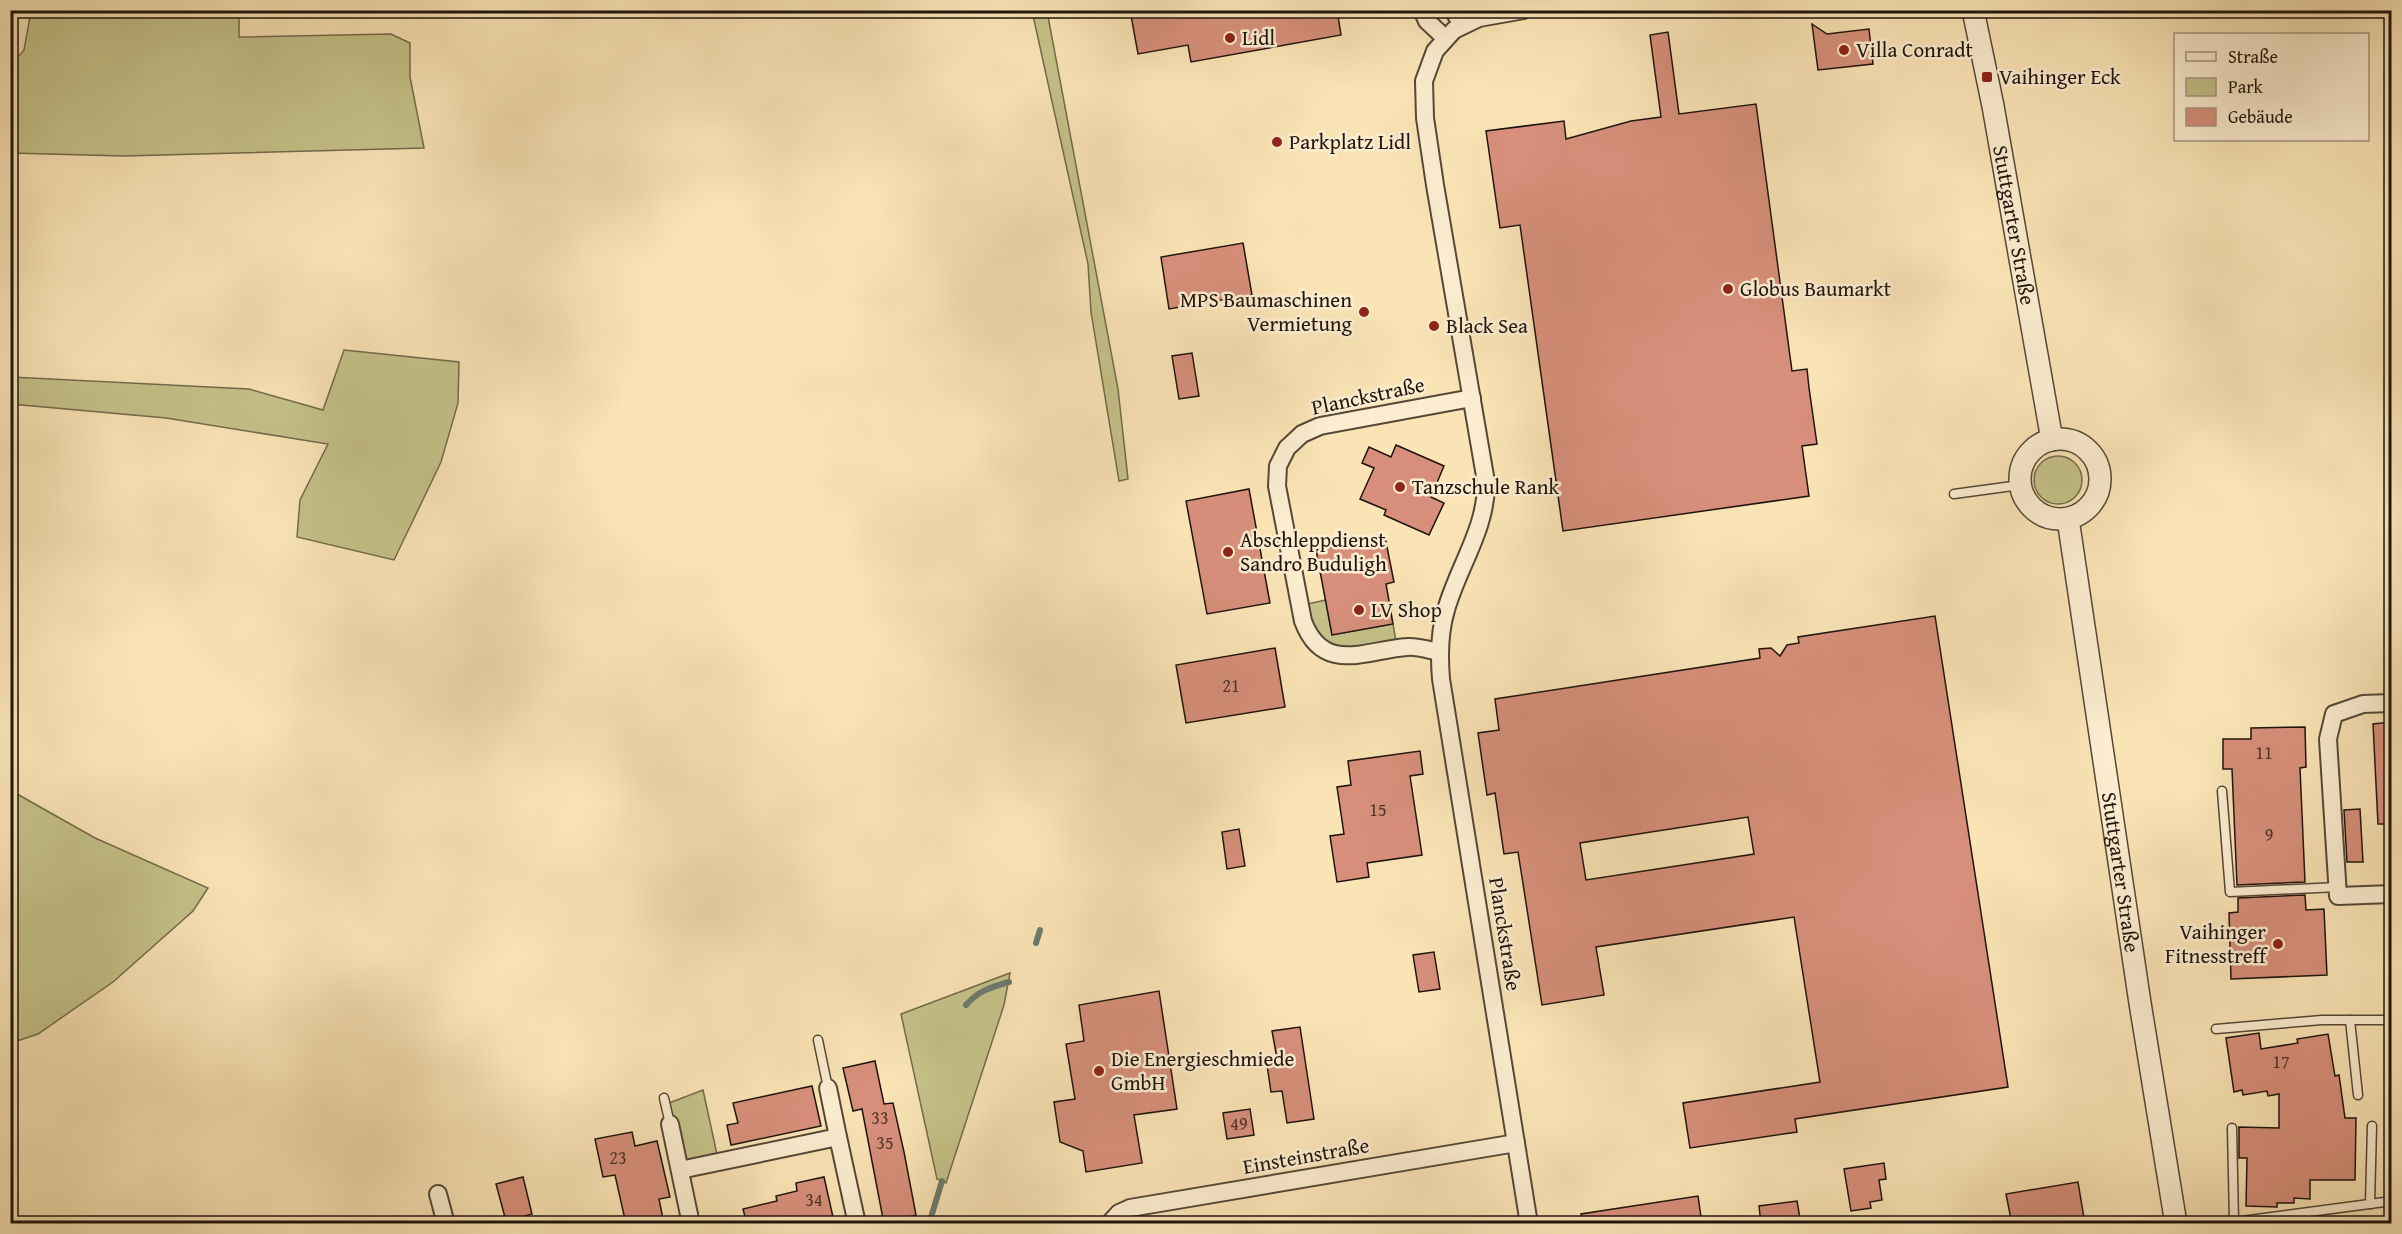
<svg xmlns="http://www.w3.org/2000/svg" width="2402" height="1234" font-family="'Gentium Book Plus',serif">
	<rect width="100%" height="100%" fill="#fae4b6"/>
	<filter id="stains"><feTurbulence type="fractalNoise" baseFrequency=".00333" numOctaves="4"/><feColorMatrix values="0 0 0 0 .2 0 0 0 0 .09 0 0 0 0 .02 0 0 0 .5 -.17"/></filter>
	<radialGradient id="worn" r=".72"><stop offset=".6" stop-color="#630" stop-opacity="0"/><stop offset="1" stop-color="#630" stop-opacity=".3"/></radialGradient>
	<!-- green -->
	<g fill="#c5c289" stroke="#726b4b" stroke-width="1.5">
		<polygon points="31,11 239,11 239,37 391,34 410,43 410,77 424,148 124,156 11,153 11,98 15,98 11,65 24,50"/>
		<polygon points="1032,11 1047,11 1118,389 1128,479 1119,481 1091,312 1088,264"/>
		<polygon points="344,350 459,362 458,403 441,462 394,560 297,537 300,500 328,444 166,418 11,404 11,377 249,389 323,410"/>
		<circle cx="2058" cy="480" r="24"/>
		<path d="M 1326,600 L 1332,635 L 1393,624 L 1396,641 C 1350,649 1320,660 1307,604 Z"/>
		<polygon points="10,790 95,838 208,888 193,911 113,982 38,1034 11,1043"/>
		<polygon points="1010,973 1004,1005 946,1183 937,1179 901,1014"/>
		<polygon points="703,1090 718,1159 683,1166 669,1103"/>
	</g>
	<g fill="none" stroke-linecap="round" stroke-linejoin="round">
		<!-- stream -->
		<g stroke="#6b7a6f" stroke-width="6">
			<polyline points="1036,943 1040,930"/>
			<path d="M 966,1005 C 978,991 991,987 1009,982"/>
			<polyline points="929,1224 942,1181"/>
		</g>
	</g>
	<!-- building -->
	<g fill="#d78f7b" stroke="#1e140d" stroke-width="1.5" fill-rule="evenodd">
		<polygon points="1130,10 1337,10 1341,35 1191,62 1188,45 1138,54"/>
		<polygon points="1812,24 1827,34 1869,29 1873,64 1818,70"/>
		<polygon points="1668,32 1679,114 1756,104 1792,371 1807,369 1809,388 1817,444 1802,446 1809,496 1563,531 1520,225 1500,228 1486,131 1564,121 1566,139 1631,121 1661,117 1650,35"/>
		<polygon points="1243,243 1252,295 1169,309 1161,257"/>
		<polygon points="1192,353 1199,396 1179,399 1172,356"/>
		<polygon points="1396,445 1444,466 1431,497 1444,503 1429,535 1384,515 1386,510 1360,499 1374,468 1362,463 1369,447 1391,457"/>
		<polygon points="1249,489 1270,603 1207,614 1186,501"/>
		<polygon points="1385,537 1394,582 1386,584 1393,624 1332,635 1316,550"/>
		<path d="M 1935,616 L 2008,1087 L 1795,1119 L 1797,1132 L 1690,1148 L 1683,1103 L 1820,1082 L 1794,917 L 1596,947 L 1604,995 L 1542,1005 L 1518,852 L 1504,854 L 1495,793 L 1487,795 L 1478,733 L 1499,730 L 1495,699 L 1760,658 L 1759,649 L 1771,648 L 1780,656 L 1787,645 L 1799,643 L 1798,637 ZM 1748,817 L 1754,854 L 1586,880 L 1580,843 Z"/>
		<polygon points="1275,648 1285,707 1186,723 1176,665"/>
		<polygon points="2391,722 2391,824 2378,824 2373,724"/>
		<polygon points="2305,727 2306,767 2300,768 2305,882 2237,885 2232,769 2223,769 2223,739 2251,739 2251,728"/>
		<polygon points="1420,751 1423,774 1410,776 1422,855 1367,863 1369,877 1337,882 1330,836 1344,834 1337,787 1351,785 1348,761"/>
		<polygon points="2360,809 2363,862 2347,862 2344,810"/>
		<polygon points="1239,829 1245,866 1227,869 1222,832"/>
		<polygon points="2305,895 2306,910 2324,909 2327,975 2231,979 2229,913 2238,912 2238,898"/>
		<polygon points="1434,952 1440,989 1419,992 1413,955"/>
		<polygon points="1159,991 1177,1109 1134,1115 1142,1163 1086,1172 1083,1151 1060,1142 1054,1102 1075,1099 1066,1044 1084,1041 1079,1005"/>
		<polygon points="1300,1027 1314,1119 1287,1123 1282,1091 1271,1092 1267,1065 1278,1064 1272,1031"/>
		<polygon points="2259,1033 2261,1049 2298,1043 2297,1039 2328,1034 2335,1076 2339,1075 2345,1118 2356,1118 2355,1180 2310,1180 2310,1199 2294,1198 2294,1203 2277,1203 2277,1207 2246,1206 2247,1158 2239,1158 2239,1127 2279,1128 2279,1094 2268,1096 2267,1091 2243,1095 2242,1090 2234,1092 2226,1038"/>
		<polygon points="875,1061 884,1104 893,1103 904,1152 916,1215 908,1217 909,1224 884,1224 862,1109 853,1111 843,1068"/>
		<polygon points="812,1086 821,1126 731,1145 727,1125 738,1123 733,1103"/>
		<polygon points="1250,1109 1254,1135 1227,1139 1223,1113"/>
		<polygon points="632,1132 635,1146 657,1141 670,1197 659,1199 664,1224 626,1224 615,1175 603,1177 595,1139"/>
		<polygon points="1884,1163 1886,1179 1879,1180 1882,1200 1870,1202 1871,1208 1851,1211 1844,1169"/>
		<polygon points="523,1177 532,1214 506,1221 496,1184"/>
		<polygon points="824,1177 833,1217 804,1223 803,1218 778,1224 747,1224 743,1209 777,1201 776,1196 797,1191 796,1183"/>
		<polygon points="2078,1182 2085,1224 2012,1224 2006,1194"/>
		<polygon points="1698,1196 1702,1224 1582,1224 1581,1214"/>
		<polygon points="1797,1201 1801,1224 1761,1224 1759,1206"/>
	</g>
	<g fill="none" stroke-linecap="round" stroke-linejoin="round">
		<defs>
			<g id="service">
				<polyline points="1954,494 2020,485"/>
				<polyline points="2222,791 2230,892 2338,887"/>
				<polyline points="2350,1020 2358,1095"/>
				<polyline points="2216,1029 2322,1020 2392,1020"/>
				<polyline points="818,1040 828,1088"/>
				<polyline points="664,1098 670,1124"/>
				<polyline points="2232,1128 2234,1222 2392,1201"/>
				<polyline points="2370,1204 2372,1126"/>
			</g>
			<g id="minor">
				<polyline points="1422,10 1427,21 1445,38"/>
				<polyline points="1453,10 1462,25"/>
				<path d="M 1524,10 L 1479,18 L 1454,30 L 1435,51 L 1424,81 L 1425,118 L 1435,185 L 1486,482 C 1487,528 1458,567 1446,610 C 1439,633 1439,655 1441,679 L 1529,1224"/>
				<path d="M 1439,652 C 1429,650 1417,646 1407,647 C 1366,650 1323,675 1303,621 L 1277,486 L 1278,466 L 1287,448 L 1302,434 L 1320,426 L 1472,398"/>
				<polyline points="2392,703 2363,704 2334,714 2328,739 2338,896 2392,894"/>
				<polyline points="828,1088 838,1137"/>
				<polyline points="670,1124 691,1224"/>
				<polyline points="680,1170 838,1137 857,1224"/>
				<polyline points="438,1194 446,1224"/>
				<polyline points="1109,1224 1119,1213 1130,1208 1516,1143"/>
			</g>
			<g id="tertiary">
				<path id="s1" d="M 1973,10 L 1993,106 L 2052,440"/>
				<circle cx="2060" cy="479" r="40"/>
				<path id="s2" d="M 2068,519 L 2140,1003 L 2176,1224"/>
			</g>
		</defs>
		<!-- service casing -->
		<use href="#service" stroke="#554837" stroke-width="11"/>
		<!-- minor casing -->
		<use href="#minor" stroke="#554837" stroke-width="20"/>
		<!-- tertiary casing -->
		<use href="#tertiary" stroke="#554837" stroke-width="24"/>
		<!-- service -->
		<use href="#service" stroke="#fcedd0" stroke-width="8"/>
		<!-- minor -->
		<use href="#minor" stroke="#fcedd0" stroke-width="16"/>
		<!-- tertiary -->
		<use href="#tertiary" stroke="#fcedd0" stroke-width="21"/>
	</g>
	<!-- markers -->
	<g fill="#8f2418" stroke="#fcedd0" stroke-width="2">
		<circle cx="1230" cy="38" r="6"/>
		<circle cx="1844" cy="50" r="6"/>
		<rect x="1981" y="71" width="12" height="12" rx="3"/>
		<circle cx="1277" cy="142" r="6"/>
		<circle cx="1728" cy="289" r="6"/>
		<circle cx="1364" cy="312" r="6"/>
		<circle cx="1434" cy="326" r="6"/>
		<circle cx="1400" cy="487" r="6"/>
		<circle cx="1228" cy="552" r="6"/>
		<circle cx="1359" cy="610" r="6"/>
		<circle cx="2278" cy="944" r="6"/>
		<circle cx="1099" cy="1071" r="6"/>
	</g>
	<g text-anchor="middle" stroke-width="5" stroke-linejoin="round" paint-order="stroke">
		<!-- number labels -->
		<g font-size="18" fill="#4c3328">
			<text x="1231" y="692">21</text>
			<text x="2264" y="759">11</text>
			<text x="1378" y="816">15</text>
			<text x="2269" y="841">9</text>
			<text x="2281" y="1068">17</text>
			<text x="880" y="1124">33</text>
			<text x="1239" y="1130">49</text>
			<text x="885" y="1149">35</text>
			<text x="618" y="1164">23</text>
			<text x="814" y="1206">34</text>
		</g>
		<!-- poi labels -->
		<g font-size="21" fill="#1e140d" stroke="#fcedd0" text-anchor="start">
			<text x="1242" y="45">Lidl</text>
			<text x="1856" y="57">Villa Conradt</text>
			<text x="1999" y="84">Vaihinger Eck</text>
			<text x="1289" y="149">Parkplatz Lidl</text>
			<text x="1740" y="296">Globus Baumarkt</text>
			<text x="1352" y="307" text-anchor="end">MPS Baumaschinen<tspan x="1352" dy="24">Vermietung</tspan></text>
			<text x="1446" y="333">Black Sea</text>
			<text x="1412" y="494">Tanzschule Rank</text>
			<text x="1240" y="547">Abschleppdienst<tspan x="1240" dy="24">Sandro Buduligh</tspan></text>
			<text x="1371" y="617">LV Shop</text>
			<text x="2266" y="939" text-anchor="end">Vaihinger<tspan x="2266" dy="24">Fitnesstreff</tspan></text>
			<text x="1111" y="1066">Die Energieschmiede<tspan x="1111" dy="24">GmbH</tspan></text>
		</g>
		<!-- street labels -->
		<g font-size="21" fill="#1e140d" stroke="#fcedd0">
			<text dy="7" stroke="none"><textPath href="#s1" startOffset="219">Stuttgarter Straße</textPath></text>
			<text transform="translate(1368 396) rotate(-12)" y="7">Planckstraße</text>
			<text dy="7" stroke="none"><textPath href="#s2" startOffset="357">Stuttgarter Straße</textPath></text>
			<text transform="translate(1505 934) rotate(81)" y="7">Planckstraße</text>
			<text transform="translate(1306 1156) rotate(-10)" y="7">Einsteinstraße</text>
		</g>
	</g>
	<!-- margin -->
	<rect width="2402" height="1234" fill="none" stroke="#fae4b6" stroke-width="36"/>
	<rect x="12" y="12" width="2378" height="1210" fill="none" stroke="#1e140d" stroke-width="3"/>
	<rect x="18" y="18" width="2366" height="1198" fill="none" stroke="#1e140d" stroke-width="1.5"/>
	<!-- legend -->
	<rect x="2174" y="33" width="195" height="108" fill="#fcedd0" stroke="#a39682" stroke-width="1.5"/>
	<rect x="2186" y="52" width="30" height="9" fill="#fcedd0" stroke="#a39682" stroke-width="1.5"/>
	<text x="2228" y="63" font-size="18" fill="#1e140d">Straße</text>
	<rect x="2186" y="78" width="30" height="18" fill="#c5c289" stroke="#a39682" stroke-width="1.5"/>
	<text x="2228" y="93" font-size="18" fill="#1e140d">Park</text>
	<rect x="2186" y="108" width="30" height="18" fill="#d78f7b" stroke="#a39682" stroke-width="1.5"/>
	<text x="2228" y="123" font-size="18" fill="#1e140d">Gebäude</text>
	<rect width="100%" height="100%" filter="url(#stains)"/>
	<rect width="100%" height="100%" fill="url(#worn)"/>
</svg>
